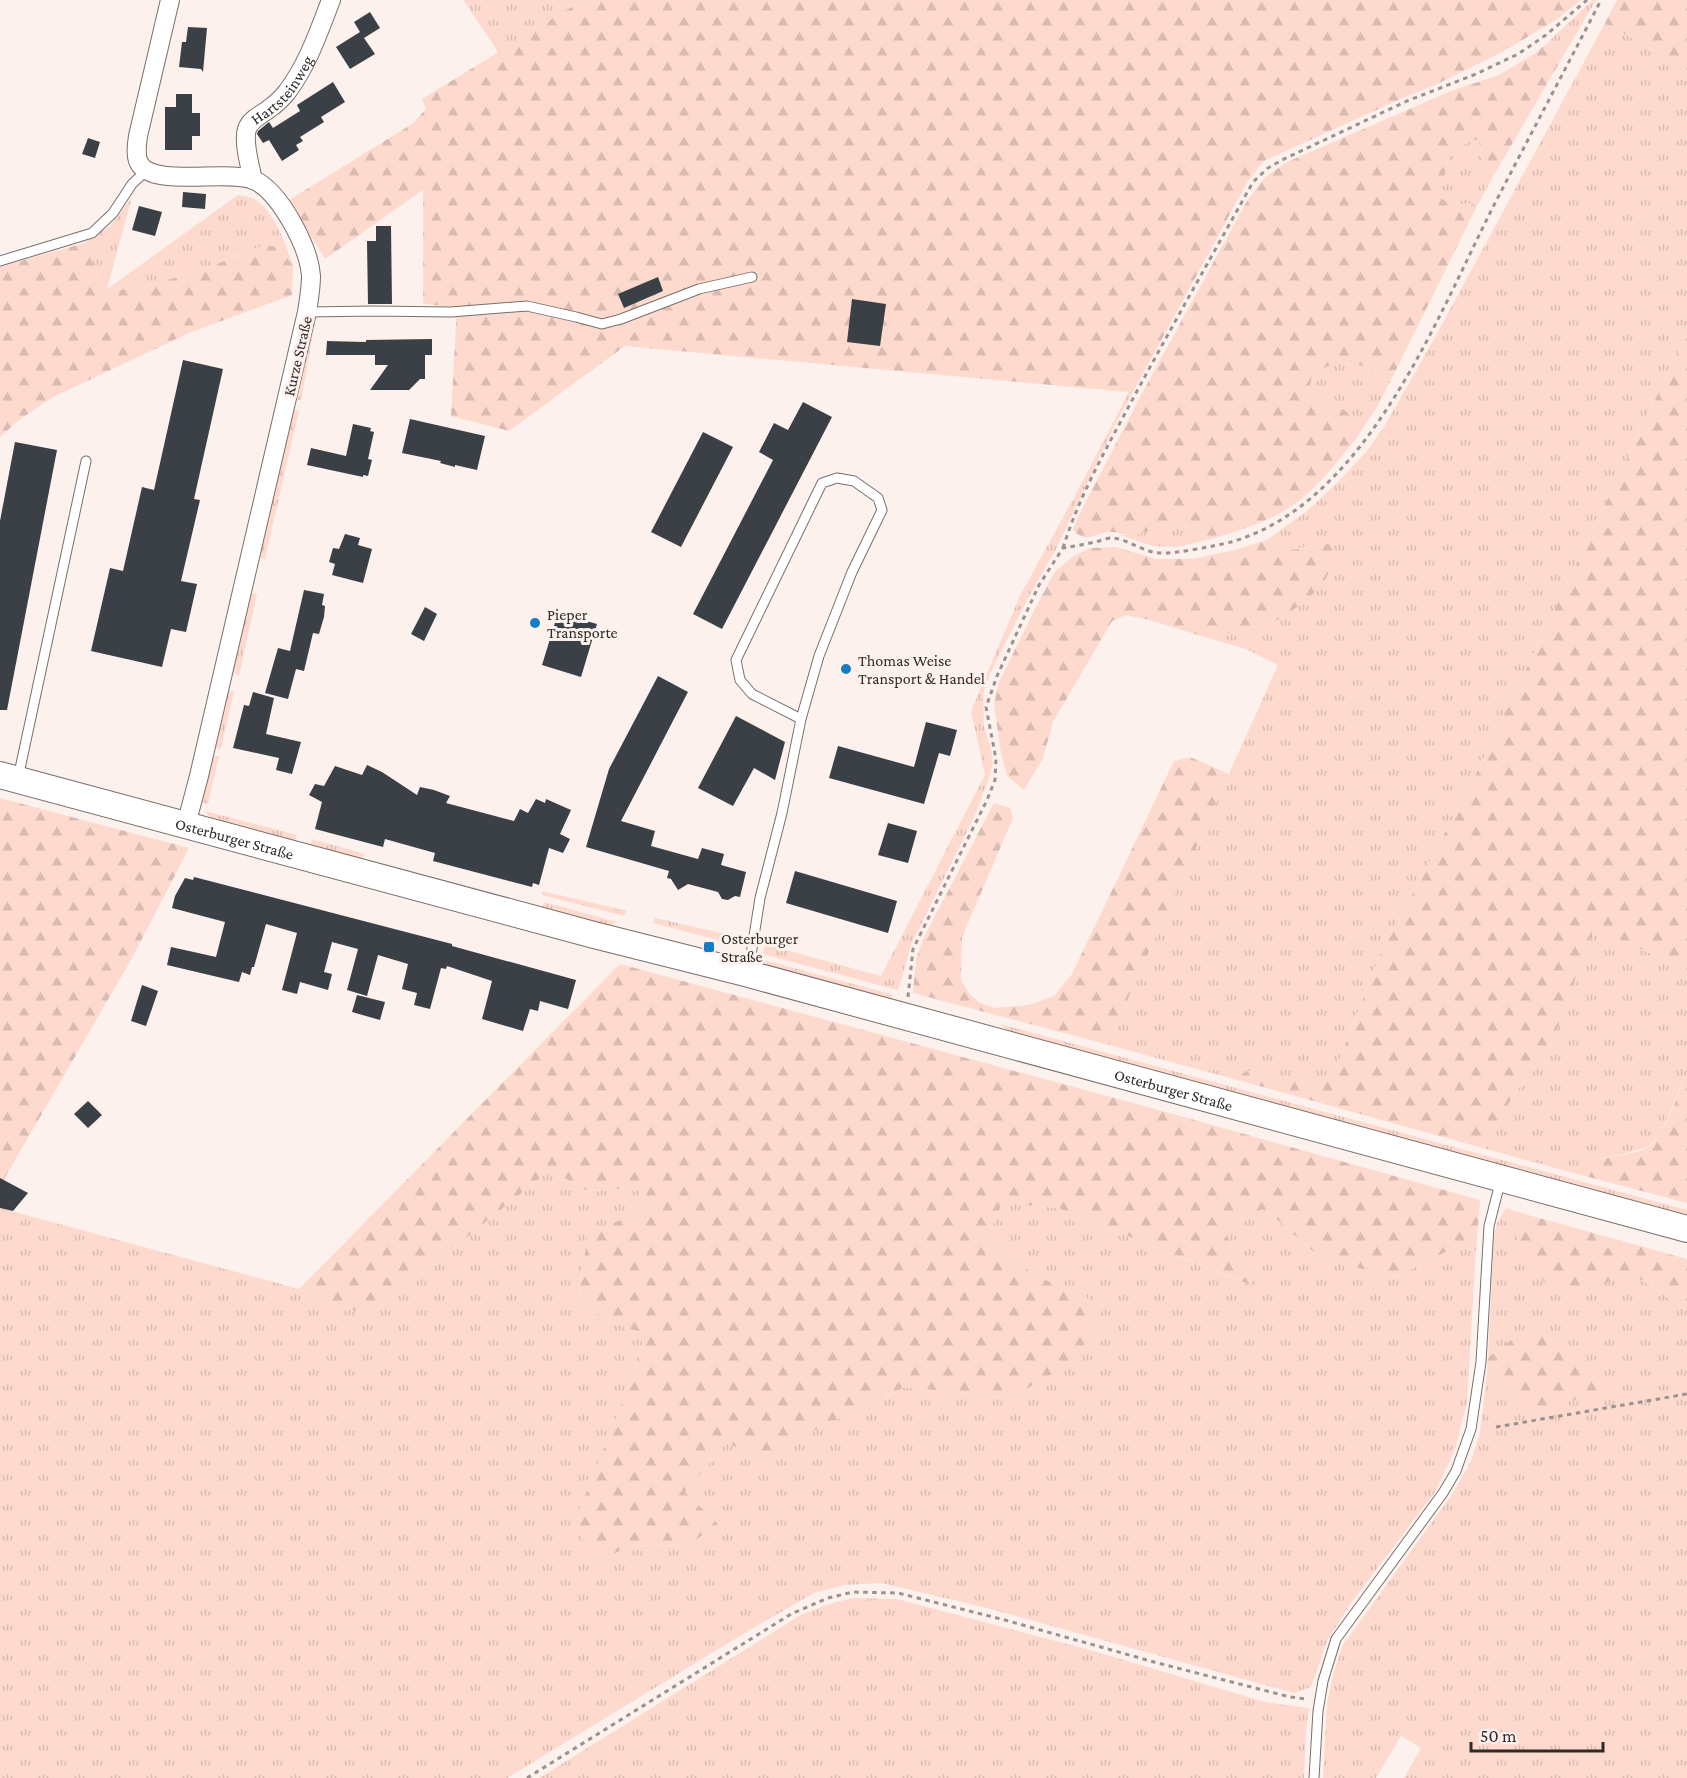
<svg xmlns="http://www.w3.org/2000/svg" width="1687" height="1778" font-family="'Crimson Pro',serif">
	<defs>
		<pattern id="grass-tufts" width="24" height="20" patternUnits="userSpaceOnUse" patternTransform="scale(1.5)"><rect width="24" height="20" fill="#fedace"/><path d="M3 7l-1-3M5 7V3M7 7l1-3M15 17l-1-3M17 17v-4M19 17l1-3" fill="none" stroke="#dabbb1"/></pattern>
		<pattern id="forest-firs" width="22" height="20" patternUnits="userSpaceOnUse" patternTransform="scale(1.5)"><rect width="22" height="20" fill="#fedace"/><path d="M5 1l3.5 6h-7zM16 11l3.5 6h-7z" fill="#dabbb1"/></pattern>
	</defs>
	<rect width="100%" height="100%" fill="#fcf1ed"/>
	<!-- grass -->
	<g fill="url(#grass-tufts)">
		<polygon points="463,0 583,0 499,53"/>
		<path d="M 1593,0 L 1596,0 L 1558,65 C 1556,55 1555,50 1546,44 Z"/>
		<path d="M 1605,23 L 1687,70 L 1687,333 L 1476,774 L 1380,955 L 1334,1073 L 1324,1081 L 1306,1081 L 1250,1071 L 1240,1077 L 1241,1081 L 1109,1045 L 1125,1005 L 1278,665 L 1246,649 L 1208,638 L 1240,631 L 1277,620 L 1317,545 C 1297,548 1284,555 1267,540 L 1307,511 L 1337,483 L 1366,452 L 1385,425 L 1433,341 Z"/>
		<polygon points="1478,139 1482,152 1482,168 1494,175 1477,206 1471,203 1451,206 1439,196 1447,164 1456,147"/>
		<path d="M 238,195 C 242,196 248,196 252,198 C 274,208 285,244 293,265 L 277,247 L 243,253 L 193,273 L 132,289 L 106,290 L 98,276 L 84,243 L 111,225 L 132,197 L 107,289 Z"/>
		<polygon points="316,318 301,400 297,400 293,396 311,319"/>
		<polygon points="1333,363 1356,364 1382,373 1396,370 1377,407 1356,439 1356,418 1338,406 1321,401 1309,390 1312,376"/>
		<polygon points="1129,392 1132,394 1113,429 1057,547 1026,602 990,674 983,694 984,727 991,748 993,763 989,779 974,817 912,943 898,990 766,955 763,952 767,941 774,938 771,946 881,976 985,775 971,711 1020,596 1078,490"/>
		<polygon points="295,410 299,410 265,559 260,558 258,555 290,412"/>
		<polygon points="1174,521 1195,530 1207,540 1177,547 1152,546 1120,535 1134,535"/>
		<polygon points="253,593 257,594 239,676 231,671 248,595"/>
		<polygon points="226,691 234,691 221,749 216,748 214,744"/>
		<polygon points="219,756 208,804 202,803 201,794 210,757"/>
		<polygon points="205,811 297,835 294,845 212,820"/>
		<polygon points="312,839 365,854 360,862 309,849"/>
		<polygon points="542,891 627,911 624,916 542,895"/>
		<polygon points="544,902 617,922 608,927 541,911"/>
		<polygon points="655,918 739,937 744,939 741,946 653,923"/>
		<polygon points="1594,927 1687,970 1687,1072 1660,1135 1648,1147 1620,1155 1600,1158 1580,1171 1581,1175 1486,1149 1512,1097 1550,1049"/>
		<polygon points="764,960 894,995 888,999 771,969"/>
		<polygon points="1000,1024 1687,1210 1687,1218 1009,1032"/>
		<polygon points="550,1170 588,1191 638,1188 643,1212 588,1233 578,1300 608,1321 645,1334 628,1388 600,1562 629,1545 687,1546 718,1524 685,1492 726,1443 774,1463 809,1433 905,1387 1011,1398 1104,1306 1039,1277 986,1241 1002,1202 1058,1208 1252,1286 1226,1236 1234,1218 1265,1209 1322,1259 1394,1277 1454,1248 1476,1250 1467,1402 1455,1450 1435,1492 1351,1603 1327,1641 1311,1687 1294,1693 987,1608 882,1583 845,1585 814,1593 748,1631 507,1778 0,1778 0,1208 299,1289 369,1316"/>
		<polygon points="1506,1208 1518,1212 1512,1232 1592,1291 1619,1275 1642,1280 1683,1308 1687,1308 1687,1778 1404,1778 1421,1748 1401,1736 1376,1778 1323,1778 1327,1703 1334,1671 1343,1645 1453,1493 1471,1461 1480,1433 1487,1373 1517,1397 1567,1343 1523,1330 1495,1353 1488,1356 1494,1235 1497,1223"/>
		<polygon points="852,1598 897,1599 1097,1652 1265,1702 1309,1708 1306,1729 1304,1778 539,1778 801,1615 829,1604"/>
	</g>
	<!-- forest -->
	<g fill="url(#forest-firs)">
		<polygon points="583,0 1581,0 1556,20 1502,52 1435,85 1405,97 1264,161 1248,181 1132,394 1128,392 625,346 509,431 451,416 457,307 423,304 423,190 325,259 289,200 412,124 426,109 422,99"/>
		<polygon points="1617,0 1687,0 1687,70 1605,23"/>
		<path d="M 1546,44 C 1555,50 1556,55 1558,65 L 1494,175 L 1481,168 L 1482,152 L 1478,139 L 1456,147 L 1447,164 L 1440,197 L 1451,206 L 1471,203 L 1477,206 L 1396,370 L 1382,373 L 1356,364 L 1333,363 L 1312,376 L 1309,390 L 1321,401 L 1338,406 L 1356,418 L 1356,439 C 1334,465 1312,496 1282,512 C 1259,525 1233,533 1207,540 L 1195,530 L 1174,521 C 1161,526 1146,533 1132,535 C 1124,536 1116,531 1108,532 C 1094,533 1087,545 1073,530 L 1077,519 L 1140,397 L 1248,199 L 1266,177 L 1285,163 L 1451,91 L 1499,75 L 1534,54 Z"/>
		<polygon points="84,243 98,276 106,290 132,289 193,273 265,245 277,247 293,265 292,295 189,333 53,397 19,420 0,437 0,267"/>
		<polygon points="1687,333 1687,970 1594,928 1550,1049 1512,1097 1486,1149 1241,1081 1240,1077 1243,1073 1250,1071 1306,1081 1324,1081 1334,1073 1380,955 1476,774"/>
		<path d="M 1267,540 C 1287,558 1305,545 1329,544 L 1339,554 L 1321,587 L 1297,607 L 1277,620 L 1240,631 L 1208,638 L 1149,620 L 1126,615 L 1112,621 L 1053,722 L 1043,758 L 1024,790 L 1007,776 L 1001,753 L 994,704 L 999,682 L 1035,609 L 1054,573 L 1072,557 L 1090,548 L 1116,547 L 1156,559 L 1191,559 L 1235,550 Z"/>
		<polygon points="1190,757 1229,774 1125,1005 1109,1045 913,993 916,960 923,939 994,803 1010,808 1013,818 962,937 961,980 969,993 980,1003 995,1008 1029,1005 1054,996 1072,974 1174,761"/>
		<polygon points="0,798 189,848 131,960 0,1186"/>
		<polygon points="620,964 1166,1112 1480,1200 1476,1250 1454,1248 1394,1277 1322,1259 1265,1209 1234,1218 1226,1236 1253,1286 1058,1208 1002,1203 986,1241 1039,1277 1104,1306 1077,1359 1011,1398 905,1387 809,1433 774,1463 726,1443 685,1492 718,1524 687,1546 630,1545 600,1562 573,1526 628,1388 645,1334 608,1321 578,1301 588,1232 643,1212 638,1188 588,1191 550,1170 369,1316 299,1289"/>
		<path d="M 1687,1072 L 1687,1203 L 1581,1175 L 1580,1171 L 1585,1162 C 1602,1157 1635,1155 1649,1147 C 1665,1136 1679,1091 1687,1072 Z"/>
		<polygon points="1518,1212 1687,1259 1687,1308 1683,1308 1642,1280 1620,1275 1592,1291 1544,1282 1512,1231"/>
		<polygon points="1523,1330 1567,1343 1615,1386 1541,1411 1517,1397 1487,1373 1488,1356 1495,1353"/>
	</g>
	<!-- building -->
	<g fill="#3a4046">
		<polygon points="370,12 380,28 364,38 375,54 350,69 336,47 360,32 354,22"/>
		<polygon points="188,27 207,28 203,72 201,69 179,67 182,42 186,42"/>
		<polygon points="333,82 345,102 321,117 324,122 300,137 303,141 296,145 299,150 282,161 269,140 263,143 257,134 258,131 269,122 273,128 300,111 297,105"/>
		<polygon points="176,94 192,94 192,113 200,113 200,136 192,136 192,150 165,150 165,107 176,107"/>
		<polygon points="88,138 100,142 95,158 82,154"/>
		<polygon points="183,192 206,194 205,209 182,207"/>
		<polygon points="139,206 162,212 155,236 132,230"/>
		<polygon points="376,226 391,226 392,304 368,304 367,241 376,241"/>
		<polygon points="658,277 663,291 624,308 618,294"/>
		<polygon points="852,299 886,304 880,346 847,342"/>
		<polygon points="432,339 432,355 425,355 425,379 420,379 409,390 370,390 388,365 375,365 375,355 326,355 327,341 366,342 366,340"/>
		<polygon points="183,360 223,369 194,499 200,500 181,581 197,584 186,632 171,629 162,667 91,651 110,568 123,571 142,487 154,490"/>
		<polygon points="803,402 832,417 722,629 693,614 773,460 759,452 774,423 788,430"/>
		<polygon points="410,419 485,436 477,470 455,465 455,467 440,463 441,461 402,453"/>
		<polygon points="353,424 371,428 370,431 374,432 368,459 372,460 368,476 363,475 363,477 307,465 311,448 346,456"/>
		<polygon points="703,432 733,447 681,547 651,532"/>
		<polygon points="15,442 57,450 7,710 0,710 0,521"/>
		<polygon points="345,534 360,538 358,545 372,549 363,583 332,575 335,564 329,562 333,548 339,549"/>
		<polygon points="304,590 324,594 322,605 325,606 324,617 319,634 313,633 304,671 296,669 288,699 265,693 278,648 290,651"/>
		<polygon points="425,607 437,614 424,641 411,634"/>
		<polygon points="558,613 597,624 581,677 542,665"/>
		<polygon points="658,676 688,692 621,821 655,831 651,846 698,859 702,848 724,854 721,865 746,872 740,897 735,896 728,900 722,899 718,892 688,884 678,890 671,879 667,878 669,871 586,847 609,769"/>
		<polygon points="253,692 274,698 266,734 301,742 292,774 276,770 279,758 233,748 244,705 249,706"/>
		<polygon points="736,716 785,742 775,780 754,768 733,806 698,788"/>
		<polygon points="926,722 957,730 950,756 939,753 924,804 829,778 838,746 914,767"/>
		<polygon points="367,765 382,772 417,795 420,787 434,790 450,796 446,803 514,821 520,809 528,813 536,799 545,803 546,799 571,810 560,834 570,839 563,853 549,848 539,885 533,883 532,887 433,861 435,853 385,839 383,847 315,829 322,802 309,795 315,784 324,786 335,766 362,775"/>
		<polygon points="888,823 917,831 908,863 878,855"/>
		<polygon points="795,871 897,901 888,933 786,903"/>
		<polygon points="194,877 452,944 452,946 576,980 568,1009 540,1001 538,1011 530,1009 523,1031 482,1019 492,981 447,966 446,969 441,968 430,1009 414,1005 417,993 402,989 408,964 378,955 367,996 347,990 358,949 332,942 324,972 332,974 328,990 300,982 297,994 282,990 297,933 266,924 254,967 252,967 250,975 242,972 239,982 167,965 171,947 216,957 225,922 172,908 175,896 185,878 193,880"/>
		<polygon points="142,985 158,991 146,1026 131,1021"/>
		<polygon points="357,995 385,1002 380,1020 352,1012"/>
		<polygon points="88,1101 102,1115 88,1128 74,1114"/>
		<polygon points="0,1178 28,1193 13,1211 0,1208"/>
	</g>
	<g fill="none" stroke-linecap="round" stroke-linejoin="round">
		<defs>
			<g id="lane">
				<polyline points="0,261 92,233 113,213 132,184 146,171"/>
				<polyline points="307,312 374,311 451,312 527,306 576,317 602,324 621,319 699,289 752,277"/>
				<polyline points="18,778 86,461"/>
				<polyline points="746,971 751,955 760,898 782,813 801,719 819,656 852,572 882,510 878,498 854,481 837,478 822,483 736,660 740,680 752,694 801,719"/>
				<polyline points="1314,1778 1318,1711 1323,1681 1336,1639 1443,1493 1456,1471 1471,1429 1481,1362 1489,1226 1501,1179"/>
			</g>
			<g id="street">
				<path d="M 170,0 L 138,136 C 137,144 135,155 139,163 C 152,188 227,169 254,180 C 280,192 309,247 311,276 C 311,287 309,300 307,312 L 199,776 L 186,825"/>
				<path id="s1" d="M 253,180 C 250,167 243,141 247,129 C 251,118 262,115 270,108 C 276,104 282,98 287,92 C 308,64 319,31 331,0"/>
			</g>
			<g id="secondary">
				<path id="s2" d="M 0,775 L 594,935 L 745,973 L 1687,1229"/>
			</g>
		</defs>
		<!-- lane casing -->
		<use href="#lane" stroke="#786f6b" stroke-width="11"/>
		<!-- street casing -->
		<use href="#street" stroke="#786f6b" stroke-width="20"/>
		<!-- secondary casing -->
		<use href="#secondary" stroke="#786f6b" stroke-width="28"/>
		<!-- path -->
		<g stroke="#9a928f" stroke-width="3" stroke-dasharray="4.5 4.5" stroke-linecap="butt">
			<path d="M 1063,548 C 1080,493 1110,442 1137,391 C 1175,321 1214,252 1253,182 L 1268,168 L 1284,159 L 1407,101 L 1476,74 L 1518,54 L 1546,35 L 1587,0"/>
			<path d="M 908,997 L 913,949 L 987,800 L 995,780 L 996,759 L 986,707 L 997,676 L 1039,585 L 1063,548 C 1075,546 1087,544 1099,541 C 1102,540 1108,538 1112,538 C 1128,539 1143,552 1159,553 C 1176,554 1214,546 1231,542 C 1365,504 1435,322 1492,209 C 1528,139 1565,70 1601,0"/>
			<polyline points="1496,1427 1687,1394"/>
			<polyline points="527,1778 791,1614 828,1598 853,1592 898,1593 1005,1620 1154,1662 1290,1697 1307,1699"/>
		</g>
		<!-- lane -->
		<use href="#lane" stroke="#fff" stroke-width="9"/>
		<!-- street -->
		<use href="#street" stroke="#fff" stroke-width="18"/>
		<!-- secondary -->
		<use href="#secondary" stroke="#fff" stroke-width="26"/>
	</g>
	<!-- markers -->
	<g fill="#157cc7" stroke="#fcf1ed" stroke-width="2">
		<circle cx="535" cy="623" r="6"/>
		<circle cx="846" cy="669" r="6"/>
		<rect x="703" y="941" width="12" height="12" rx="3"/>
	</g>
	<g text-anchor="middle" stroke-width="6" stroke-linejoin="round" paint-order="stroke">
		<!-- street labels -->
		<g font-size="16" fill="#2e2a29" stroke="#fcf1ed">
			<text dy="6" stroke="none"><textPath href="#s1" startOffset="105">Hartsteinweg</textPath></text>
			<text transform="translate(297 356) rotate(-77)" y="6">Kurze Straße</text>
			<text dy="6" stroke="none"><textPath href="#s2" startOffset="243">Osterburger Straße</textPath></text>
			<text dy="6" stroke="none"><textPath href="#s2" startOffset="1215">Osterburger Straße</textPath></text>
		</g>
		<!-- poi labels -->
		<g font-size="16" fill="#2e2a29" stroke="#fcf1ed" text-anchor="start">
			<text x="547" y="620">Pieper<tspan x="547" dy="18">Transporte</tspan></text>
			<text x="858" y="666">Thomas Weise<tspan x="858" dy="18">Transport &amp; Handel</tspan></text>
			<text x="721" y="944">Osterburger<tspan x="721" dy="18">Straße</tspan></text>
		</g>
	</g>
	<!-- scale -->
	<path d="M1471 1742v9h132v-9" fill="none" stroke="#2e2a29" stroke-width="3"/>
	<text x="1480" y="1742" font-size="18" fill="#2e2a29" stroke="#fcf1ed" stroke-width="4.5" paint-order="stroke">50 m</text>
</svg>
